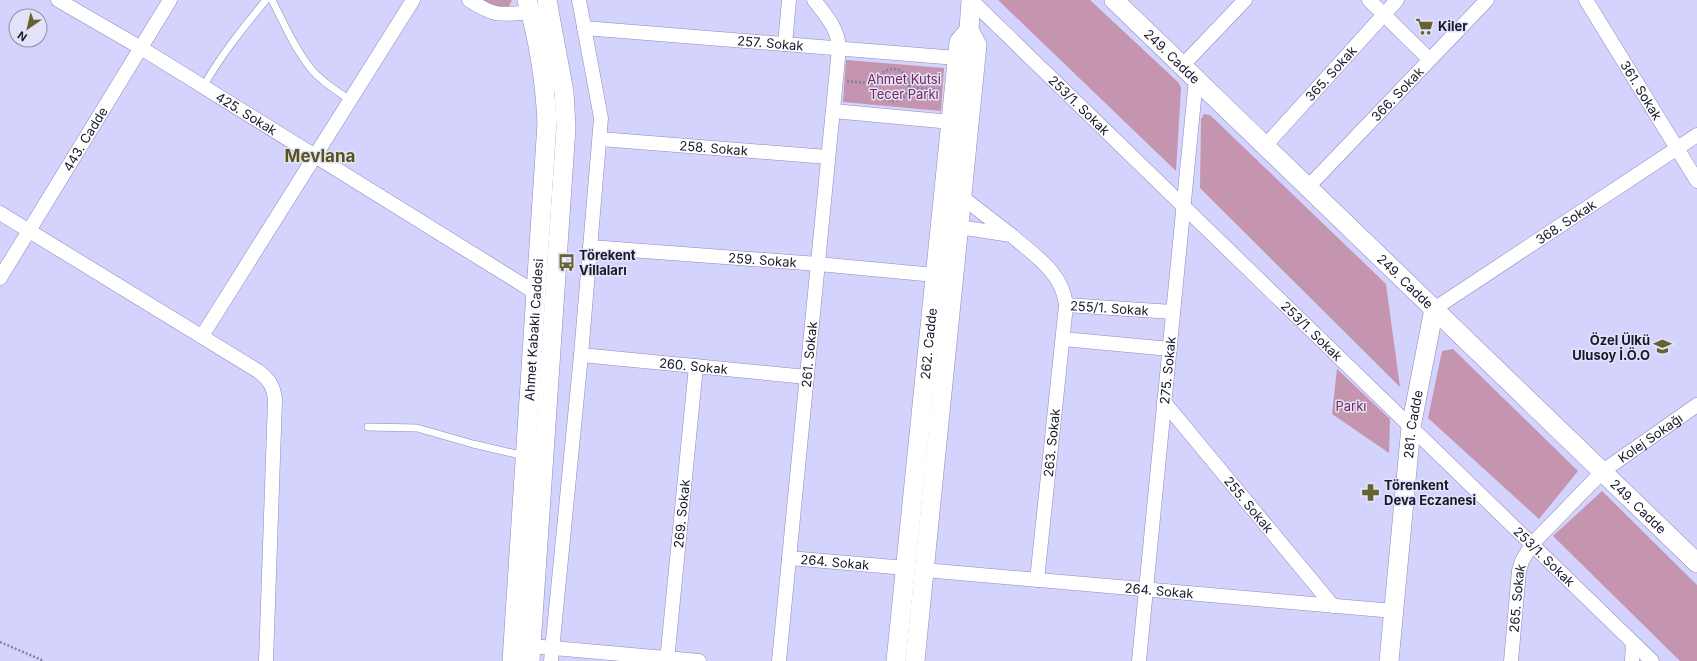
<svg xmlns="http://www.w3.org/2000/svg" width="1697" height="661" font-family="Inter,sans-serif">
	<rect width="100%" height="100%" fill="#d3d3fe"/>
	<!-- green -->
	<g fill="#c595af">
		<polygon points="483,0 512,0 508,8 500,11"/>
		<polygon points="998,0 1090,0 1179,83 1181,88 1176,171"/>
		<polygon points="846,60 944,68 941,111 843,102"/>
		<polygon points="1204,114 1210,115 1386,284 1400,387 1200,188 1201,119"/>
		<polygon points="1453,349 1578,471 1539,519 1428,418 1442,351"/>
		<polygon points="1337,369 1390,419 1389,453 1332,414"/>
		<polygon points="1602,491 1697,585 1697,661 1680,661 1553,536"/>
	</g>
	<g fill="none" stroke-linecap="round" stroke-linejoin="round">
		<defs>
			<g id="lane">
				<path d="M 272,0 C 283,22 296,51 312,70 C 322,82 337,91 350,100"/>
				<path d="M 203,87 C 221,55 243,28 266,0"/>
				<polyline points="368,427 417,428 473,444 525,456"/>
			</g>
			<g id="street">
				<path id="s1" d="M 58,0 L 141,48 L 536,293"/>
				<path d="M 469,0 C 496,17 499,15 531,12"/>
				<path id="s2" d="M 971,0 L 1652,661"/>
				<polyline points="1369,0 1429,59"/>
				<path id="s3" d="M 1586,0 L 1697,181"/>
				<path id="s4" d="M 584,28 L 957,58"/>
				<polyline points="785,44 789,0"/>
				<polyline points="1182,66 1245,0"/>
				<polyline points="833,111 951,122"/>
				<path id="s5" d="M 600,139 L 828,157"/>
				<path id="s6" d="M 1265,146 L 1397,0"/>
				<path id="s7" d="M 1308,187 L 1487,0"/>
				<path d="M 0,213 L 258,371 C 269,379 274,387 275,400 L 266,661"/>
				<polyline points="959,227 1011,235 962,197"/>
				<path id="s8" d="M 1011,235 C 1034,255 1063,273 1066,305 L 1173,312"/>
				<path id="s9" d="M 590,247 L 818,264 L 935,275"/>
				<path id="s10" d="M 0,278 L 170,0"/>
				<path id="s11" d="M 1434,309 L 1697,135"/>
				<polyline points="202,336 413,0"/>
				<polyline points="1063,339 1170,349"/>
				<path id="s12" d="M 581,355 L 807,377"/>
				<path id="s13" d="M 1164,402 L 1333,606"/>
				<path id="s14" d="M 789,558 L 906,568"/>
				<path id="s15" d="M 924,570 L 1394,611"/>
				<path id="s16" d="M 1037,580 L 1066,305"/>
				<polyline points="531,646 699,661"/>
				<polyline points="551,661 581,355 601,118 579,0"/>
				<path id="s17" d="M 667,661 L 696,366"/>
				<path id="s18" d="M 779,661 L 839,48 C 838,28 826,16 814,0"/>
				<path id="s19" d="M 1139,661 L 1196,79"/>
				<path id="s20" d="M 1511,661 L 1519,571 L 1522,561 L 1532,544 L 1603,471 L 1697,405"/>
				<polyline points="1632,661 1633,643"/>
			</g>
			<g id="secondary">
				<path id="s21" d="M 1114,0 L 1697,563"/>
				<path id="s22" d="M 512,661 L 547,123 C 545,82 539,40 527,0"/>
				<polyline points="530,661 566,127 564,92 547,0"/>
				<path id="s23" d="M 896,661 L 959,42 L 969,30"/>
				<polyline points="915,661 977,45 969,30 971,0"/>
				<path id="s24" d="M 1389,661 L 1411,427 L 1434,309"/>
			</g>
		</defs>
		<!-- lane casing -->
		<use href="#lane" stroke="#8c8abd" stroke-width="8"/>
		<!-- street casing -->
		<use href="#street" stroke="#8c8abd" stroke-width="15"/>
		<!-- secondary casing -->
		<use href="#secondary" stroke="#8c8abd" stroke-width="20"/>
		<!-- path -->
		<g stroke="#8282a2" stroke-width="2.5" stroke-dasharray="2 2" stroke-linecap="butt">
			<circle cx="893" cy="85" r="16"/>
			<polyline points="847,81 877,84"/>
			<polyline points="909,87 939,90"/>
			<polyline points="0,642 44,661"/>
		</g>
		<!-- lane -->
		<use href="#lane" stroke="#fff" stroke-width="7"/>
		<!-- street -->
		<use href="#street" stroke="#fff" stroke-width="14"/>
		<!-- secondary -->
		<use href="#secondary" stroke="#fff" stroke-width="19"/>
	</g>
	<!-- icons -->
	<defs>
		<symbol id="supermarket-bare" viewBox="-9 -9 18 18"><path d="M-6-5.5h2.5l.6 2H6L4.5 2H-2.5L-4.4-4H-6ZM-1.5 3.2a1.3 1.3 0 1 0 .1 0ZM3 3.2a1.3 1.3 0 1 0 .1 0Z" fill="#666330" stroke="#e2e2f8" stroke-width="2.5" paint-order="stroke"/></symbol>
		<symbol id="bus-bare" viewBox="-9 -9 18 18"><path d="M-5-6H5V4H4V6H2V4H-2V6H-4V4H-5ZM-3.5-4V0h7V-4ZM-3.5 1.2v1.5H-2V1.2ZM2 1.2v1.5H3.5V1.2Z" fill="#666330" stroke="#e2e2f8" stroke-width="2.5" paint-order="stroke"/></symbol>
		<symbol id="school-bare" viewBox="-9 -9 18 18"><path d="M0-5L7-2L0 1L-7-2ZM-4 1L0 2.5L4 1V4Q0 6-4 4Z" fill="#666330" stroke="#e2e2f8" stroke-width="2.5" paint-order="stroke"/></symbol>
		<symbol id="pharmacy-bare" viewBox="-9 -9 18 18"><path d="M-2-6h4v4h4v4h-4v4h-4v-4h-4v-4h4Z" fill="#666330" stroke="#e2e2f8" stroke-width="2.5" paint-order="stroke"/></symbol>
	</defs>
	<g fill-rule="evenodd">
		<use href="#supermarket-bare" x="1412" y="14" width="25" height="25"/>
		<use href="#bus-bare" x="554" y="250" width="25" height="25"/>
		<use href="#school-bare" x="1650" y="334" width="25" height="25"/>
		<use href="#pharmacy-bare" x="1358" y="480" width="25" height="25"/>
	</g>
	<g text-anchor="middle" stroke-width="3" stroke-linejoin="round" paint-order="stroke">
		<!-- poi labels -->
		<g font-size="13" font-weight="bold" fill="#19182b" stroke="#e2e2f8" text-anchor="start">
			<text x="1438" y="31">Kiler</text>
			<text x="579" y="260">Törekent<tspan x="579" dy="15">Villaları</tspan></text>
			<text x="1650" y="345" text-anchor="end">Özel Ülkü<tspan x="1650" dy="15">Ulusoy İ.Ö.O</tspan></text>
			<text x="1384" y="490">Törenkent<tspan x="1384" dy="15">Deva Eczanesi</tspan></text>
		</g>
		<!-- street labels -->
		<g font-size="13" fill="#19182b" stroke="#e2e2f8">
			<text dy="5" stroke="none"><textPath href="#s4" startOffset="187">257. Sokak</textPath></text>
			<text dy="5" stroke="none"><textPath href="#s21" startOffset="81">249. Cadde</textPath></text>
			<text dy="5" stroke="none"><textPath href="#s6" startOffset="98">365. Sokak</textPath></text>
			<text dy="5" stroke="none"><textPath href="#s3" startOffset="106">361. Sokak</textPath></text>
			<text dy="5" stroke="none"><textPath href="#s7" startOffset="129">366. Sokak</textPath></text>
			<text dy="5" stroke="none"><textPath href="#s2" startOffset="151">253/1. Sokak</textPath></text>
			<text dy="5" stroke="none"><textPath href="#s1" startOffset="220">425. Sokak</textPath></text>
			<text dy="5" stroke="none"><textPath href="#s10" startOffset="163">443. Cadde</textPath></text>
			<text dy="5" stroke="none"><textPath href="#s5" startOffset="114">258. Sokak</textPath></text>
			<text dy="5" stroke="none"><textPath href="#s11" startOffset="158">368. Sokak</textPath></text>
			<text dy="5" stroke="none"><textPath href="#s9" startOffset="173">259. Sokak</textPath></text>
			<text dy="5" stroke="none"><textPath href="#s21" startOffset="405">249. Cadde</textPath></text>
			<text dy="5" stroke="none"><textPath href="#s8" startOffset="135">255/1. Sokak</textPath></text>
			<text dy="5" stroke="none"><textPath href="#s22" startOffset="332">Ahmet Kabaklı Caddesi</textPath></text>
			<text dy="5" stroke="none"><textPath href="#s2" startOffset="475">253/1. Sokak</textPath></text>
			<text dy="5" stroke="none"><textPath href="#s23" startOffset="319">262. Cadde</textPath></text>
			<text dy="5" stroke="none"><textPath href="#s18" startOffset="308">261. Sokak</textPath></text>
			<text dy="5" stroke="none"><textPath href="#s12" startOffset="113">260. Sokak</textPath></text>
			<text dy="5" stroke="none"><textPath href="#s19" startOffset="292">275. Sokak</textPath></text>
			<text dy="5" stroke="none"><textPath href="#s24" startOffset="238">281. Cadde</textPath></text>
			<text dy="5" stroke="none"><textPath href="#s20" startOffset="280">Kolej Sokağı</textPath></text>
			<text dy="5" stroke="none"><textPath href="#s16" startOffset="138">263. Sokak</textPath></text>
			<text dy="5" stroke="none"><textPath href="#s13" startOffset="133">255. Sokak</textPath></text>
			<text dy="5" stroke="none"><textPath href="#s21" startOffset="729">249. Cadde</textPath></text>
			<text dy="5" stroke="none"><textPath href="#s17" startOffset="148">269. Sokak</textPath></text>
			<text dy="5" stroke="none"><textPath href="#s2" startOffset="799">253/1. Sokak</textPath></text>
			<text dy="5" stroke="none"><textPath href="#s14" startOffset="46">264. Sokak</textPath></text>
			<text dy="5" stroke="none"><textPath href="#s15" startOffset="236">264. Sokak</textPath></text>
			<text dy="5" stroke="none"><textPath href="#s20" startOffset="63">265. Sokak</textPath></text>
		</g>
		<!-- park labels -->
		<g font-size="13" fill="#7c235c" stroke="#e2e2f8">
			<text x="904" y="84">Ahmet Kutsi<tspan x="904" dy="15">Tecer Parkı</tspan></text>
			<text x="1351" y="411">Parkı</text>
		</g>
		<!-- district labels -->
		<g font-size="17" font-weight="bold" fill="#585418" stroke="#e2e2f8">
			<text x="320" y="162">Mevlana</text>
		</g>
	</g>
	<!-- north arrow -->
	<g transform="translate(28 28) rotate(214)"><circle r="19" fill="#e2e2f8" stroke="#9291a6"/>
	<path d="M0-3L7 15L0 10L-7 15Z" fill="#666330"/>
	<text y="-6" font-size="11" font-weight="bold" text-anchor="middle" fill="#19182b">N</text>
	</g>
</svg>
